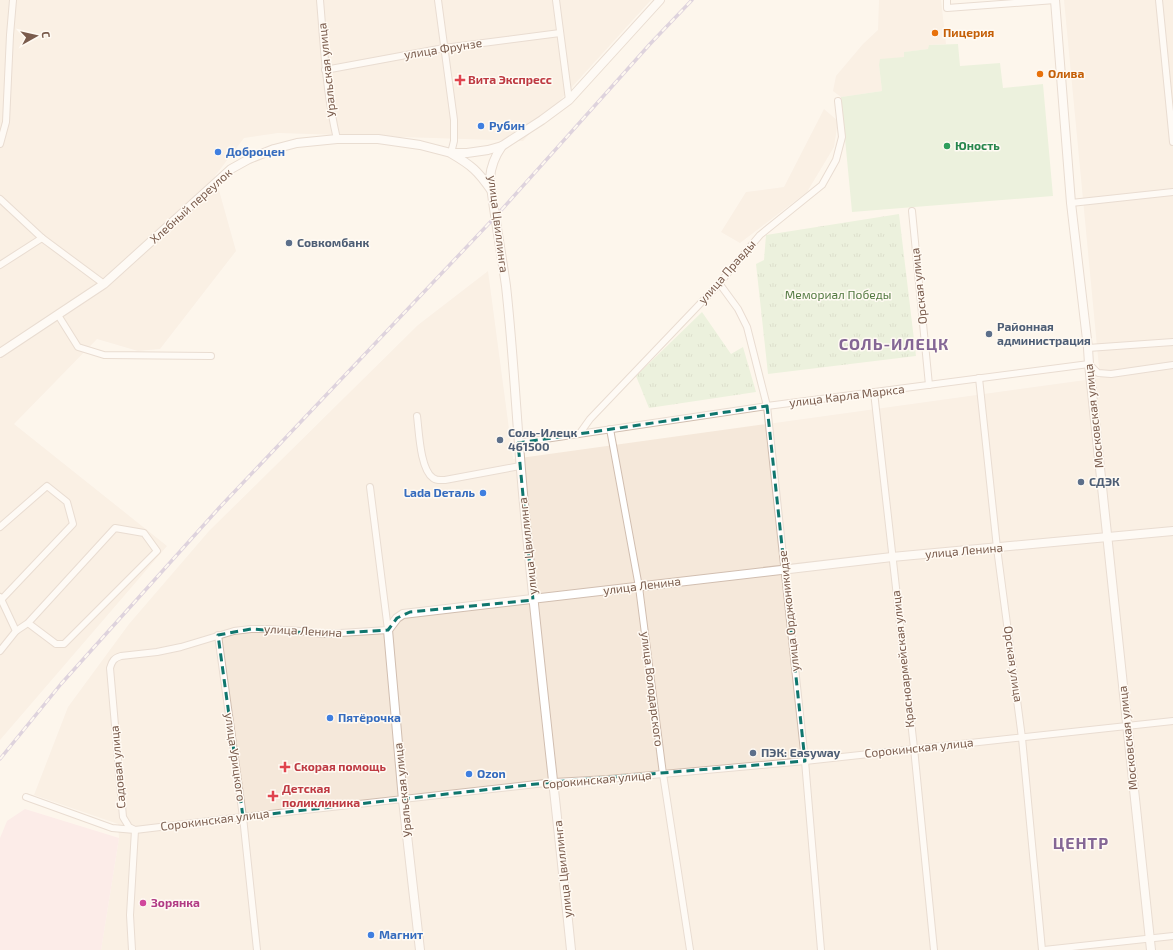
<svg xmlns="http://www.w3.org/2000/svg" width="1173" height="950" font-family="'Exo 2',sans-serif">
	<defs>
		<pattern id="park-tufts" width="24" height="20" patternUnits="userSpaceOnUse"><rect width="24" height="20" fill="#d8ecc9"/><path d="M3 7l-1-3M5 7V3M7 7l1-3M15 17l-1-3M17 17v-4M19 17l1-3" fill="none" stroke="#b4c2a5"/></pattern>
	</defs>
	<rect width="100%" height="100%" fill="#fdf6ec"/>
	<!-- residential -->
	<g fill="#f5e8da">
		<polygon points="0,0 651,0 523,141 278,133 244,138 215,176 236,251 160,349 138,351 97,339 14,424 167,546 0,740"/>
		<polygon points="879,0 941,0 946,44 929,45 929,49 904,52 904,57 879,65 882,91 841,97 833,91 836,76 863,44 878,30"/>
		<polygon points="1064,0 1173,0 1173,950 101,950 119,838 118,824 34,795 68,707 129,624 209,531 418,325 488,271 513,459 1100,378"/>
		<polygon points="824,109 838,121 834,147 807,192 740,243 721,232 746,192 784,187"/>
	</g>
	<!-- medical -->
	<polygon fill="#fbdfe3" points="25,809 119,838 101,950 0,950 0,838 7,821"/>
	<!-- grass -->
	<polygon fill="#d8ecc9" points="958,44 960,66 1000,63 1003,88 1043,84 1053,196 852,212 841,97 882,91 879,65 880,59 904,57 904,52 928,49 929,45"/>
	<!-- park -->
	<g fill="url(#park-tufts)">
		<polygon points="899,214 916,356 768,374 756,264 764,260 766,235"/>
		<polygon points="702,312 731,354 743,347 756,392 649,408 636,376"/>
	</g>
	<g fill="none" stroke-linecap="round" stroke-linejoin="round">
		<defs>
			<g id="minor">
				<path d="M 320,0 C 324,47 326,93 337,139"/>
				<polyline points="438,0 454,120 454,141 451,153"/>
				<polyline points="556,0 569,100"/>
				<polyline points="947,0 947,8 1055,0"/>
				<polyline points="1159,0 1173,142"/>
				<polyline points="325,70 444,48 560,33"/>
				<polyline points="0,144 6,122 10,35 13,0"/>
				<polyline points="0,199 42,238 104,284"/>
				<polyline points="1071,203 1173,192"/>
				<polyline points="912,211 929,385"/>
				<polyline points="0,265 42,238"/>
				<polyline points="719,283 738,309 747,327 767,406 805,761 821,950"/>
				<polyline points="58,315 78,347 104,355 211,356"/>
				<polyline points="1088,348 1173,342"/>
				<polyline points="979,378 997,548 1022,738 1042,950"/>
				<polyline points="874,392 914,748 934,950"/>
				<path d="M 417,416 C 419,431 420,469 433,478 C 437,481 440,480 445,480 L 520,466"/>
				<polyline points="610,429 639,587 663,774 690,950"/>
				<polyline points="580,433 590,419 717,286 760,235 822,185 836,160 842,137 838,101"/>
				<polyline points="518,443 767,406 1089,364 1098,373 1111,374 1173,365"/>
				<polyline points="0,527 47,486 67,502 73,524 0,601"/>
				<polyline points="0,597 16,631"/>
				<polyline points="218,635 243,817 257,950"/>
				<polyline points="0,651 16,631 28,623 115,528 144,533 157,551 64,644 56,644 28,623"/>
				<polyline points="26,797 112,828 135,830 243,817 554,782 608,779 805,761 1173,721"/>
				<path d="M 132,950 L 130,915 L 135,830 L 129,827 L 123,817 L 110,668 C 112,661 114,658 121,656 L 157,652 L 181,647 L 234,631 L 251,629 L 268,629 L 300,631 L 324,634 L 388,630 L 370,487"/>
				<polyline points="1044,950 1173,936"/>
			</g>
			<g id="tertiary">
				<polyline points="1055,0 1071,203 1088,348 1089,364 1151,950"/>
				<path d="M 502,146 C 495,156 491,165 490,178 C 494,214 501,250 506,286 C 514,358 517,431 524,504 C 538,653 556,801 571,950"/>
				<path d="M 452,154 C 471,165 478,171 491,190"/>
				<polyline points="0,353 104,284 219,180 231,169 249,159 274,149 297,143 337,139 378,139 420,145 451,153 467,153 488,150 502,146 542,120 569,100 660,0"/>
				<polyline points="420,950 403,800 388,630 397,618 403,614 892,557 1173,531"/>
			</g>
		</defs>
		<!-- minor casing -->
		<use href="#minor" stroke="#d1beb0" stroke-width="8"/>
		<!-- tertiary casing -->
		<use href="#tertiary" stroke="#d1beb0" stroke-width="10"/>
		<!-- minor -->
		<use href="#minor" stroke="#fff" stroke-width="6"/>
		<!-- tertiary -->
		<use href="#tertiary" stroke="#fff" stroke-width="8"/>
		<defs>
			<polyline id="rail" points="0,759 61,684 219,508 496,216 650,44 692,0"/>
		</defs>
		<!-- rail casing -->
		<use href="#rail" stroke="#b9a8c9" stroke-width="3.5"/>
		<!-- rail -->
		<use href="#rail" stroke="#fffaf3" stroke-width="2" stroke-dasharray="6" stroke-linecap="butt"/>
	</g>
	<!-- marked area -->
	<path d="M0 0H1173V950H0ZM 767,406 L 805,761 L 554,782 L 243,817 L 218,635 L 251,629 L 324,634 L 388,630 L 397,618 L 410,612 L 533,600 L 518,443 Z" fill="#fdf6ec" fill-opacity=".55" fill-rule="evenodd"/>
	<path fill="none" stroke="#0f766e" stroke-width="3" stroke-dasharray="8 5" stroke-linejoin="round" d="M 767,406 L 805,761 L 554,782 L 243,817 L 218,635 L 251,629 L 324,634 L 388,630 L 397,618 L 410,612 L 533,600 L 518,443 Z"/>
	<!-- markers -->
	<g fill="#e8710a" stroke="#fffaf3" stroke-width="1.5">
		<circle cx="935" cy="33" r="4"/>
		<circle cx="1040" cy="74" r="4"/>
	</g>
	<g fill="#e0444e" stroke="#fffaf3" stroke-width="1.5">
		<path d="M458 74h4v4h4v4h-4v4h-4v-4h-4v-4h4z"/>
		<path d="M283 761h4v4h4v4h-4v4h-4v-4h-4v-4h4z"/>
		<path d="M271 790h4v4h4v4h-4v4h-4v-4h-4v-4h4z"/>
	</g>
	<g fill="#3f7fe0" stroke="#fffaf3" stroke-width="1.5">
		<circle cx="481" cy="126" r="4"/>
		<circle cx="218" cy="152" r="4"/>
		<circle cx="483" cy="493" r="4"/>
		<circle cx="330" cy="718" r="4"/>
		<circle cx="469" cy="774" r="4"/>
		<circle cx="371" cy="935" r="4"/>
	</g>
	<circle fill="#2e9e5b" stroke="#fffaf3" stroke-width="1.5" cx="947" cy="146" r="4"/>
	<g fill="#5c6f8a" stroke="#fffaf3" stroke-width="1.5">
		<circle cx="289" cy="243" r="4"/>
		<circle cx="989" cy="334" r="4"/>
		<circle cx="500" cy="440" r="4"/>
		<circle cx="1081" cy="482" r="4"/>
		<circle cx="753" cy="753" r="4"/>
	</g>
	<circle fill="#d1479c" stroke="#fffaf3" stroke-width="1.5" cx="143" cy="903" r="4"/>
	<g text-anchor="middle" stroke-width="3" stroke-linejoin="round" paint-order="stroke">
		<!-- food labels -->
		<g font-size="12" font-weight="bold" fill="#c56008" stroke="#fffaf3" text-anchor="start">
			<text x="943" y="37">Пицерия</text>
			<text x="1048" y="78">Олива</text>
		</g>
		<!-- street labels -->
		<g font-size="12" fill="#7a5c4d" stroke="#fffaf3">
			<text transform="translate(443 49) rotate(-9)" y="4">улица Фрунзе</text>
			<text transform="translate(327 70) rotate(-96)" y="4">Уральская улица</text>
			<text transform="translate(191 206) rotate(-42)" y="4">Хлебный переулок</text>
			<text transform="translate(498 224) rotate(83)" y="4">улица Цвиллинга</text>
			<text transform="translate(727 272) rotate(-49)" y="4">улица Правды</text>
			<text transform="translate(919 286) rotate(-96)" y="4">Орская улица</text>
			<text transform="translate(847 396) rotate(-7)" y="4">улица Карла Маркса</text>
			<text transform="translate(1094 416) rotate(-96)" y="4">Московская улица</text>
			<text transform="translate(528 546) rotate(-96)" y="4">улица Цвиллинга</text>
			<text transform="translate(964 551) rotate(-5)" y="4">улица Ленина</text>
			<text transform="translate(642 586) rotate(-7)" y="4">улица Ленина</text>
			<text transform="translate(789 611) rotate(-96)" y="4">улица Орджоникидзе</text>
			<text transform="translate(303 631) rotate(3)" y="4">улица Ленина</text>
			<text transform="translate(903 659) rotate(-96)" y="4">Красноармейская улица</text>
			<text transform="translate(1013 664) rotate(82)" y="4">Орская улица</text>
			<text transform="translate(652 689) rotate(83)" y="4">улица Володарского</text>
			<text transform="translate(1128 738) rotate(-96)" y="4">Московская улица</text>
			<text transform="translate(919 748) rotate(-6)" y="4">Сорокинская улица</text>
			<text transform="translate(235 757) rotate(82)" y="4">улица Урицкого</text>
			<text transform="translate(118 767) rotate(-95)" y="4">Садовая улица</text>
			<text transform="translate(597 780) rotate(-5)" y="4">Сорокинская улица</text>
			<text transform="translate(403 790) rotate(-96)" y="4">Уральская улица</text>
			<text transform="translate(215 820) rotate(-7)" y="4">Сорокинская улица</text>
			<text transform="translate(563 869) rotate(-96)" y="4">улица Цвиллинга</text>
		</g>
		<!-- health labels -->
		<g font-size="12" font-weight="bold" fill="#be3a42" stroke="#fffaf3" text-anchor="start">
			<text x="468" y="84">Вита Экспресс</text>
			<text x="294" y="771">Скорая помощь</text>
			<text x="282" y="793">Детская<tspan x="282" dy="14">поликлиника</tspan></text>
		</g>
		<!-- shop labels -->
		<g font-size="12" font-weight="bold" fill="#366cbe" stroke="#fffaf3" text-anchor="start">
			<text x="489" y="130">Рубин</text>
			<text x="226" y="156">Доброцен</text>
			<text x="475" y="497" text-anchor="end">Lada Dеталь</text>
			<text x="338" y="722">Пятёрочка</text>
			<text x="477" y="778">Ozon</text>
			<text x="379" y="939">Магнит</text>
		</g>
		<!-- leisure labels -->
		<g font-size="12" font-weight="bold" fill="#27864d" stroke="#fffaf3" text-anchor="start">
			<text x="955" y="150">Юность</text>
		</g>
		<!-- service labels -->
		<g font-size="12" font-weight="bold" fill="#4e5e75" stroke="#fffaf3" text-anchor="start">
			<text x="297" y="247">Совкомбанк</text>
			<text x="997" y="331">Районная<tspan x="997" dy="14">администрация</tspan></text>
			<text x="508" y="437">Соль-Илецк<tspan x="508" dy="14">461500</tspan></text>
			<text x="1089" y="486">СДЭК</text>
			<text x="761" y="757">ПЭК: Easyway</text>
		</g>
		<!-- park labels -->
		<g font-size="12" fill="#537a41" stroke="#fffaf3">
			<text x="838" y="299">Мемориал Победы</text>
		</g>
		<!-- hotel labels -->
		<g font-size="12" font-weight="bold" fill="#b23c85" stroke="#fffaf3" text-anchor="start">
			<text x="151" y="907">Зорянка</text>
		</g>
		<!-- district labels -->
		<g font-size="16" font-weight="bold" letter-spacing="1" fill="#846695" stroke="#fffaf3">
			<text x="894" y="350">СОЛЬ-ИЛЕЦК</text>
			<text x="1081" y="849">ЦЕНТР</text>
		</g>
	</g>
	<!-- north arrow -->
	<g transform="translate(36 36) rotate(82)" stroke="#fffaf3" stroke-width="3" paint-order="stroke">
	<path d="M0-3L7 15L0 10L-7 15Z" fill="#7a5c4d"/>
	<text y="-6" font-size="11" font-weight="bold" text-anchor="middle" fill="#7a5c4d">С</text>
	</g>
</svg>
